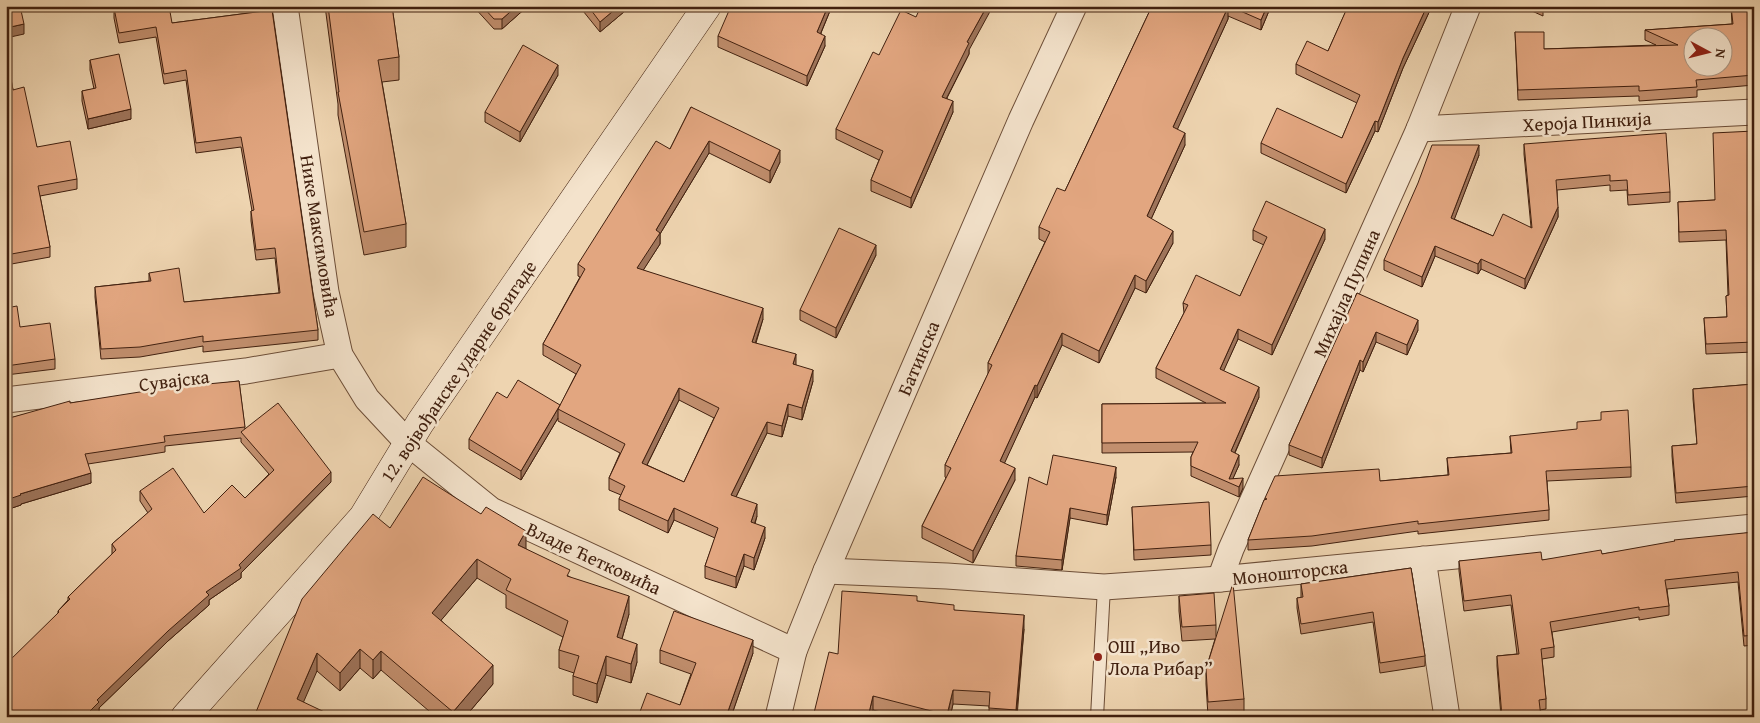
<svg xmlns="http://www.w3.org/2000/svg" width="1760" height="723" font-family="'Gentium Book Plus',serif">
	<rect width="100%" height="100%" fill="#eed4b0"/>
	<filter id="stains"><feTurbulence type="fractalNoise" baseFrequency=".004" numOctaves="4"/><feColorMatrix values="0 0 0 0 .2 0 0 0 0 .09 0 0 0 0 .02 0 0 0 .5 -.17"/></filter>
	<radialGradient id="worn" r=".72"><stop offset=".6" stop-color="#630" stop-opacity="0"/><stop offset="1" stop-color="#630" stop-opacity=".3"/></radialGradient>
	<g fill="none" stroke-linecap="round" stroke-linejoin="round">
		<defs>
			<polyline id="lane" points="1097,717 1104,587"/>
			<g id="street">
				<polyline points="285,6 326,292 340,355 367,399 408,443 491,510 794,651"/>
				<polyline points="1419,129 1754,112"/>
				<polyline points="6,400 246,371 340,355"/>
				<polyline points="1423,559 1447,717"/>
				<polyline points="826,571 947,576 1104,587 1220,579 1754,527"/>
				<polyline points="1220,579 1231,549 1419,129 1468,6"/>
				<polyline points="778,717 794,651 826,571 1021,120 1074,6"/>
			</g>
			<polyline id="secondary" points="185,717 363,517 420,423 707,6"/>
		</defs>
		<!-- lane casing -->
		<use href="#lane" stroke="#6c4d37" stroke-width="14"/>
		<!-- street casing -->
		<use href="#street" stroke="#6c4d37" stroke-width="27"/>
		<!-- secondary casing -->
		<use href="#secondary" stroke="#41200f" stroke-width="29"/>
		<!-- lane -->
		<use href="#lane" stroke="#f4e3cc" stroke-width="12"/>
		<!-- street -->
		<use href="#street" stroke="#f4e3cc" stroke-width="25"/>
		<!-- secondary -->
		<use href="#secondary" stroke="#f4e3cc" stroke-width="28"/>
	</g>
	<!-- wall -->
	<g fill="#c28f6e" stroke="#41200f" fill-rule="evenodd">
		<polygon points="325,6 392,6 399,57 399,80 382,82 406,224 406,247 364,255 338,115 338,104"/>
		<polygon points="473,6 528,6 502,29 494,29"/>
		<polygon points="579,6 631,6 600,32"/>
		<polygon points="832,6 821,33 825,46 807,86 718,47 718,36 762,8"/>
		<polygon points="1152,6 1271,6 1261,30 1228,16 1228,19 1177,129 1185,145 1151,219 1173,243 1146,293 1135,288 1099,363 1062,345 1037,398 1035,397 1004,463 1015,480 973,563 922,538 922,526 946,478 945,477 945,465 988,374 988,363 1045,242 1039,239 1039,227 1065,191"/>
		<polygon points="1336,6 1432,6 1403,68 1378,132 1375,131 1346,193 1261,153 1261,143 1342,138 1357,103 1296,74 1296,64 1328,51 1346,11"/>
		<polygon points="1521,6 1543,6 1543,16"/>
		<polygon points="1564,6 1578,6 1576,11"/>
		<polygon points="1731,6 1754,6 1754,85 1697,90 1697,97 1639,101 1639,96 1518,100 1515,32 1544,49 1656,45 1645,40 1645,30 1732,24"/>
		<polygon points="114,8 172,23 272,10 318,330 318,340 203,352 203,346 140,357 101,359 95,297 95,287 149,281 149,273 184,302 279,293 275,258 256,260 251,221 251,211 252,211 241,147 196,153 186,80 164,84 156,37 119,43 114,18"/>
		<polygon points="916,17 969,50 969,54 947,98 953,112 911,208 871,191 871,180 879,160 836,139 836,129 879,55"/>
		<polygon points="6,52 13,90 37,147 77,179 77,189 40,196 50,247 50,257 6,265"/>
		<polygon points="90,60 131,119 88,129 82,101 82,91 94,89 90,70"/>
		<polygon points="558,75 520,142 485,122 485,112"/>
		<path d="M 691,107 L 780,162 L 770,183 L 709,153 L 660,234 L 660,244 L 643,270 L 763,319 L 756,343 L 796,365 L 813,381 L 802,420 L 788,416 L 782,437 L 767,433 L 736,497 L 757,516 L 755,524 L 765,538 L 754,570 L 744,566 L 736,588 L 705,578 L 705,566 L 715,538 L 674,520 L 668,533 L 619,510 L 619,499 L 621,495 L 609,490 L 609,478 L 620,453 L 558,421 L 558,418 L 521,480 L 469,449 L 469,439 L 507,398 L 560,406 L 576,374 L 543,355 L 543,344 L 580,277 L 578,276 L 578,264 L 670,149 ZM 679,400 L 714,418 L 684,482 L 647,465 Z"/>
		<polygon points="1754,131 1754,352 1706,354 1704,318 1727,317 1726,296 1728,295 1726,240 1679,242 1678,202 1715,200"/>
		<polygon points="1524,144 1670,192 1670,202 1628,205 1627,190 1610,191 1610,185 1557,190 1558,217 1525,289 1481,269 1478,274 1435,256 1422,287 1384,270 1384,260 1479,155 1454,219 1493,236 1531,227 1524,154"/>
		<polygon points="1253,230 1325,239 1272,355 1238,339 1223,371 1259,397 1235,453 1239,465 1233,478 1243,488 1239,497 1191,476 1191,457 1193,452 1102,453 1102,404 1206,403 1156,378 1156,368 1184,313 1183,303 1240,296 1264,245 1253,240"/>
		<polygon points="876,255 836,338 800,320 800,310"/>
		<polygon points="1357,293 1418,330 1407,355 1376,342 1363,372 1360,370 1322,468 1289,455 1289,445"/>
		<polygon points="6,308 20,327 55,359 55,369 6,375"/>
		<polygon points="239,381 245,429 331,482 241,573 241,578 209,600 209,605 168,641 99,708 99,712 94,717 6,717 58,613 58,611 68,600 68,597 112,554 112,544 148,513 140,501 140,491 204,513 245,498 269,474 241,442 241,438 165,446 165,452 88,464 91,483 21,504 21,505 6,510 6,419 70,403"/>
		<polygon points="1754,384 1754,496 1676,503 1672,456 1672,446 1697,444 1693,399 1693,389"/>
		<polygon points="1510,436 1631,467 1631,477 1547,481 1549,510 1549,520 1418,534 1418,531 1312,546 1248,550 1248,540 1265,498 1380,481 1448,475 1447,458 1511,453"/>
		<polygon points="1116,477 1107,525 1070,518 1062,570 1016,566 1016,556 1047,485"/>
		<polygon points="1132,507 1211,545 1211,555 1134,560"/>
		<polygon points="390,528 526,549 570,577 629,614 622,639 637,662 631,683 606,675 597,703 573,695 573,676 574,673 559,668 559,650 563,637 506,608 506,595 477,578 441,620 493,684 465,717 436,717 381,670 373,679 360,668 340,691 317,671 254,717"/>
		<polygon points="1754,532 1754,645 1744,646 1738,582 1667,589 1669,606 1669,615 1639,620 1639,617 1552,632 1554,647 1554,657 1542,659 1546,699 1546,709 1540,710 1541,717 1501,717 1497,666 1497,656 1517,654 1511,605 1464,611 1459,571 1459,561 1542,560 1602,554"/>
		<polygon points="1411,568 1425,656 1425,666 1380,673 1373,622 1301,634 1297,608 1297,598 1301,598 1301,584"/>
		<polygon points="1179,596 1216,625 1216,636 1244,699 1244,713 1208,716 1206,684 1206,669 1215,639 1182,641 1179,611"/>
		<polygon points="917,601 954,610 1024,629 1017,717 989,717 989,706 953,704 950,717 900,717 873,710 838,654"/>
		<polygon points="660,650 753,653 731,717 638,717 680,705 691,674 660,663"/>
	</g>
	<!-- shaded-wall -->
	<g fill="#9e745a" stroke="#41200f">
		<polygon points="517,6 528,6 502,29 502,19"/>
		<polygon points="619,6 631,6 600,32 600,22"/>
		<polygon points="828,6 832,6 817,42 817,32"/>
		<polygon points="987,6 993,6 969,50 969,54 942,107 942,97 967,42"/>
		<polygon points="1267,6 1271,6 1261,30 1261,20"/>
		<polygon points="1427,6 1432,6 1403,68 1378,132 1378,122 1403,58"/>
		<polygon points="1228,7 1228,19 1173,139 1173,127"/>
		<polygon points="24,24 24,34 6,38 6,28"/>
		<polygon points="825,36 825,46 807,86 807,76"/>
		<polygon points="558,65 558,75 520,142 520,132"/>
		<polygon points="953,101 953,112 911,208 911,198"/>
		<polygon points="131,109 131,119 88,129 88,119"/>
		<polygon points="1375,121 1375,131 1346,193 1346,184"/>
		<polygon points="1185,133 1185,145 1147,228 1147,216"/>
		<polygon points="709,141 709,153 660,234 660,244 637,280 637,268 656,230"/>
		<polygon points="1479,145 1479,155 1451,228 1451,218"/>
		<polygon points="780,150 780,162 770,183 770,171"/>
		<polygon points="1558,207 1558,217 1525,289 1525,279"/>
		<polygon points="1325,229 1325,239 1272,355 1272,345"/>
		<polygon points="1173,231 1173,243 1146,293 1146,281"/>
		<polygon points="876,245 876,255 836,338 836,328"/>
		<polygon points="1435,246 1435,256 1422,287 1422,277"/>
		<polygon points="1481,259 1481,269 1478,274 1478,264"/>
		<polygon points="1135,275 1135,288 1099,363 1099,351"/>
		<polygon points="763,308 763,319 752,353 752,342"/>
		<polygon points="1418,320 1418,330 1407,355 1407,345"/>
		<polygon points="1238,329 1238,339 1220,379 1220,369"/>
		<polygon points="1376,332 1376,342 1363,372 1363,362"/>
		<polygon points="1062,333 1062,345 1037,398 1037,386"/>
		<polygon points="796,354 796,365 793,364"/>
		<polygon points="1360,360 1360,370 1322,468 1322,458"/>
		<polygon points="813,370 813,381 802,420 802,408"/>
		<polygon points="1035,385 1035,397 1000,473 1000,461"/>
		<polygon points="1259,387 1259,397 1231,461 1231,451"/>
		<polygon points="679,388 679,400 642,475 642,463"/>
		<polygon points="788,404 788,416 782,437 782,426"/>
		<polygon points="560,405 558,409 558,418 521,480 521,471"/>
		<polygon points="767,422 767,433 731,507 731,495"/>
		<polygon points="1239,455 1239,465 1231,483 1229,479"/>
		<polygon points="1116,467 1116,477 1107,525 1107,515"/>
		<polygon points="1015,468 1015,480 973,563 973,551"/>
		<polygon points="331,472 331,482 241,573 241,578 209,600 209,605 168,641 99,708 99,712 94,717 84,717 97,700 206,592 239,565"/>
		<polygon points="91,473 91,483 21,504 21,505 6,510 6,500 20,494"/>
		<polygon points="1243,478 1243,488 1239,497 1239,487"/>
		<polygon points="757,504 757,516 751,534 751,522"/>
		<polygon points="674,508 674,520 668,533 668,521"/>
		<polygon points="1070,508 1070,518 1062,570 1062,560"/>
		<polygon points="765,527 765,538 754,570 754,558"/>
		<polygon points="526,531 526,549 518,545"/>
		<polygon points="744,554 744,566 736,588 736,577"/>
		<polygon points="477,559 477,578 432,631 432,613"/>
		<polygon points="629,596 629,614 617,656 617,637"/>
		<polygon points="1024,615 1024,629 1016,717 1016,710"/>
		<polygon points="753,640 753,653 731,717 726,717"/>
		<polygon points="637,644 637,662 631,683 631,664"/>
		<polygon points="360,649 360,668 340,691 340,673"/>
		<polygon points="381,651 381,670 373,679 373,660"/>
		<polygon points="317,653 317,671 297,717 297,699"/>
		<polygon points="606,656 606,675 597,703 597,684"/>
		<polygon points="493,665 493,684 465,717 453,717 453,712"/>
		<polygon points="953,690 953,704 950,717 947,717"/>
		<polygon points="873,696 873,710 871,717 868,717"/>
	</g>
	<!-- building -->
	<g fill="#e2a680" stroke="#41200f" fill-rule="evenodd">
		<polygon points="6,6 20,6 24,24 6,28"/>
		<polygon points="122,6 169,6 172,23 272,10 318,330 203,342 203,336 140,347 101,349 95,287 151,281 149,273 179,268 184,302 280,293 275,248 256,250 251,211 254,210 241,137 196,143 186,70 164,74 156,27 119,33 114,8"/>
		<polygon points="328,6 392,6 399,57 378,60 406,224 364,232 338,92 339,92"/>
		<polygon points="482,6 517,6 502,19 494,19"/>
		<polygon points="588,6 619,6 600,22"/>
		<polygon points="731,6 759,6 762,8 762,6 828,6 817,32 825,36 807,76 718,36"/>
		<polygon points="921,6 987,6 967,42 969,43 942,97 953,101 911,198 871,180 883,151 836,129 873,52 879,55 901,10 916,17"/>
		<polygon points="1152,6 1227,6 1228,7 1173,127 1185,133 1147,216 1173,231 1146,281 1135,275 1099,351 1062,333 1037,386 1035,385 1000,461 1015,468 973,551 922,526 951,468 945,465 992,365 988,363 1050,232 1039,227 1057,188 1065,191"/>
		<polygon points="1229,6 1267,6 1261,20"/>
		<polygon points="1348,6 1427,6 1403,58 1378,122 1375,121 1346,184 1261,143 1277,108 1342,138 1360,95 1296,64 1307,41 1328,51"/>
		<path d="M 1731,6 L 1754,6 L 1754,75 L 1696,80 L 1697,87 L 1639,91 L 1639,86 L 1518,90 L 1515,32 L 1544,32 L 1544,49 L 1678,45 L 1645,30 L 1733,24 ZM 1692,38 L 1722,38 L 1722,68 L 1692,68 Z"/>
		<polygon points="523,45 558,65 520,132 485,112"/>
		<polygon points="6,52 13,90 24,87 37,147 70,141 77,179 38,186 50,247 6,255"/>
		<polygon points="119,54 131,109 88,119 82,91 96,88 90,60"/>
		<path d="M 691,107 L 780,150 L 770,171 L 709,141 L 656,230 L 660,233 L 637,268 L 763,308 L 752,342 L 796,354 L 793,364 L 813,370 L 802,408 L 788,404 L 782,426 L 767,422 L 731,495 L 757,504 L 751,522 L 765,527 L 754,558 L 744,554 L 736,577 L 705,566 L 718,528 L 674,508 L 668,521 L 619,499 L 625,486 L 609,478 L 625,444 L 558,409 L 581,365 L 543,344 L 585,269 L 578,264 L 656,141 L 670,149 ZM 679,388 L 719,408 L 684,482 L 642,463 Z"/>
		<polygon points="1754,131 1754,342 1706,344 1704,318 1727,317 1726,296 1729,295 1726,230 1679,232 1678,202 1715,200 1713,133"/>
		<polygon points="1666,133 1670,192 1628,195 1627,180 1610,181 1610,175 1556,180 1558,207 1525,279 1481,259 1478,264 1435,246 1422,277 1384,260 1418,183 1432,145 1479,145 1451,218 1493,236 1503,214 1532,228 1524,144"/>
		<polygon points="1266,201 1325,229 1272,345 1238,329 1220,369 1259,387 1231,451 1239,455 1229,479 1243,478 1239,487 1191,466 1191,457 1198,442 1102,443 1102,404 1226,403 1156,368 1188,305 1183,303 1196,275 1240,296 1267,237 1253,230"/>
		<polygon points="839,228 876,245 836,328 800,310"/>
		<polygon points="1357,293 1418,320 1407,345 1376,332 1363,362 1360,360 1322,458 1289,445"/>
		<polygon points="17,306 20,327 50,323 55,359 6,366 6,308"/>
		<polygon points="518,380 560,405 521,471 469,439 497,392 507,398"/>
		<polygon points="239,381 245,427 164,436 165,442 85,454 91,473 20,494 21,495 6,500 6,419 70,401 70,403 165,388"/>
		<polygon points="1754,384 1754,486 1676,493 1672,446 1697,444 1693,389"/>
		<polygon points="278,403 331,472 239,565 241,568 206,592 209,595 168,631 97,700 99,702 84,717 6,717 6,664 59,612 58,611 70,599 68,597 116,550 112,544 152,509 140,491 173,468 204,513 232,485 245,498 274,470 241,432"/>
		<polygon points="1628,410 1631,467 1546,471 1549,510 1418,524 1418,521 1312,536 1248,540 1264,500 1267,499 1265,498 1275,476 1379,469 1380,481 1449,475 1447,458 1512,453 1510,436 1577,429 1577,422 1601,420 1601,412"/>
		<polygon points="1053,455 1116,467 1107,515 1070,508 1062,560 1016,556 1029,477 1047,485"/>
		<polygon points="423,477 481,514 486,507 526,531 518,545 570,570 567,576 629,596 617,637 637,644 631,664 606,656 597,684 573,676 579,656 559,650 568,621 506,590 511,579 477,559 432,613 493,665 453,712 381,651 373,660 360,649 340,673 317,653 297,699 335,717 254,717 302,599 373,514 390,528"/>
		<polygon points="1209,502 1211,545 1134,550 1132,507"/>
		<polygon points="1754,532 1754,635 1744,636 1738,572 1665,580 1669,606 1639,610 1639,607 1550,622 1554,647 1541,649 1546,699 1539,700 1541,717 1502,717 1497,656 1519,654 1511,595 1464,601 1459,561 1541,552 1542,560 1601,550 1602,554 1675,541 1674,540"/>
		<polygon points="1411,568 1425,656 1380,663 1373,612 1301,624 1297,598 1303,597 1301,584"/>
		<polygon points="1233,583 1244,699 1208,702 1206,669"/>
		<polygon points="842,591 917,596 917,601 954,605 954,610 1024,615 1016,710 989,708 990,692 953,690 947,715 873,696 868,717 813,717 829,652 838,654"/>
		<polygon points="1214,593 1216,625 1182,627 1179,596"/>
		<polygon points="674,611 753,640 726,717 638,717 647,693 680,705 696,663 660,650"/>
	</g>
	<!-- markers -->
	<circle fill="#8f2418" stroke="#f4e3cc" stroke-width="2" cx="1098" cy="657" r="5"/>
	<g text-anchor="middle" stroke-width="5" stroke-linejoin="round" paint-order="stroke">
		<!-- street labels -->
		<g font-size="19" fill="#41200f" stroke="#f4e3cc">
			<text transform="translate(1587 121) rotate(-3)" y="7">Хероја Пинкија</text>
			<text transform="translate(320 236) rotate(81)" y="7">Нике Максимовића</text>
			<text transform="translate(1346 293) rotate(-66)" y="7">Михајла Пупина</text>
			<text transform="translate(918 358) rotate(-67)" y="7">Батинска</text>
			<text transform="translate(458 371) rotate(-56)" y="7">12. војвођанске ударне бригаде</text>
			<text transform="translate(174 380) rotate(-7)" y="7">Сувајска</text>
			<text transform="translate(594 558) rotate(25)" y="7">Владе Ћетковића</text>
			<text transform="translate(1290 572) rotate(-6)" y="7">Моношторска</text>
		</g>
		<!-- poi labels -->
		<g font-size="19" fill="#41200f" stroke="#f4e3cc" text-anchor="start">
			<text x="1108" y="653">ОШ „Иво<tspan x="1108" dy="22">Лола Рибар”</tspan></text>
		</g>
	</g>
	<!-- margin -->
	<rect width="1760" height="723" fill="none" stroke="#eed4b0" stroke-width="25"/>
	<rect x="8" y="8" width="1745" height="708" fill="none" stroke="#41200f" stroke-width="2.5"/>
	<rect x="12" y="12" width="1735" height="698" fill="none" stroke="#41200f"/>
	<!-- north arrow -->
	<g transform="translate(1708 52) rotate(97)"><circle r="24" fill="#f4e3cc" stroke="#ac9580"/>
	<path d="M0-4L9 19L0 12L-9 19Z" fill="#8f2418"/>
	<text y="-8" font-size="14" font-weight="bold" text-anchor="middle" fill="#41200f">N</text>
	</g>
	<rect width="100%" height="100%" filter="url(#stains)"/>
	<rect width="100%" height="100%" fill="url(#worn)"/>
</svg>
